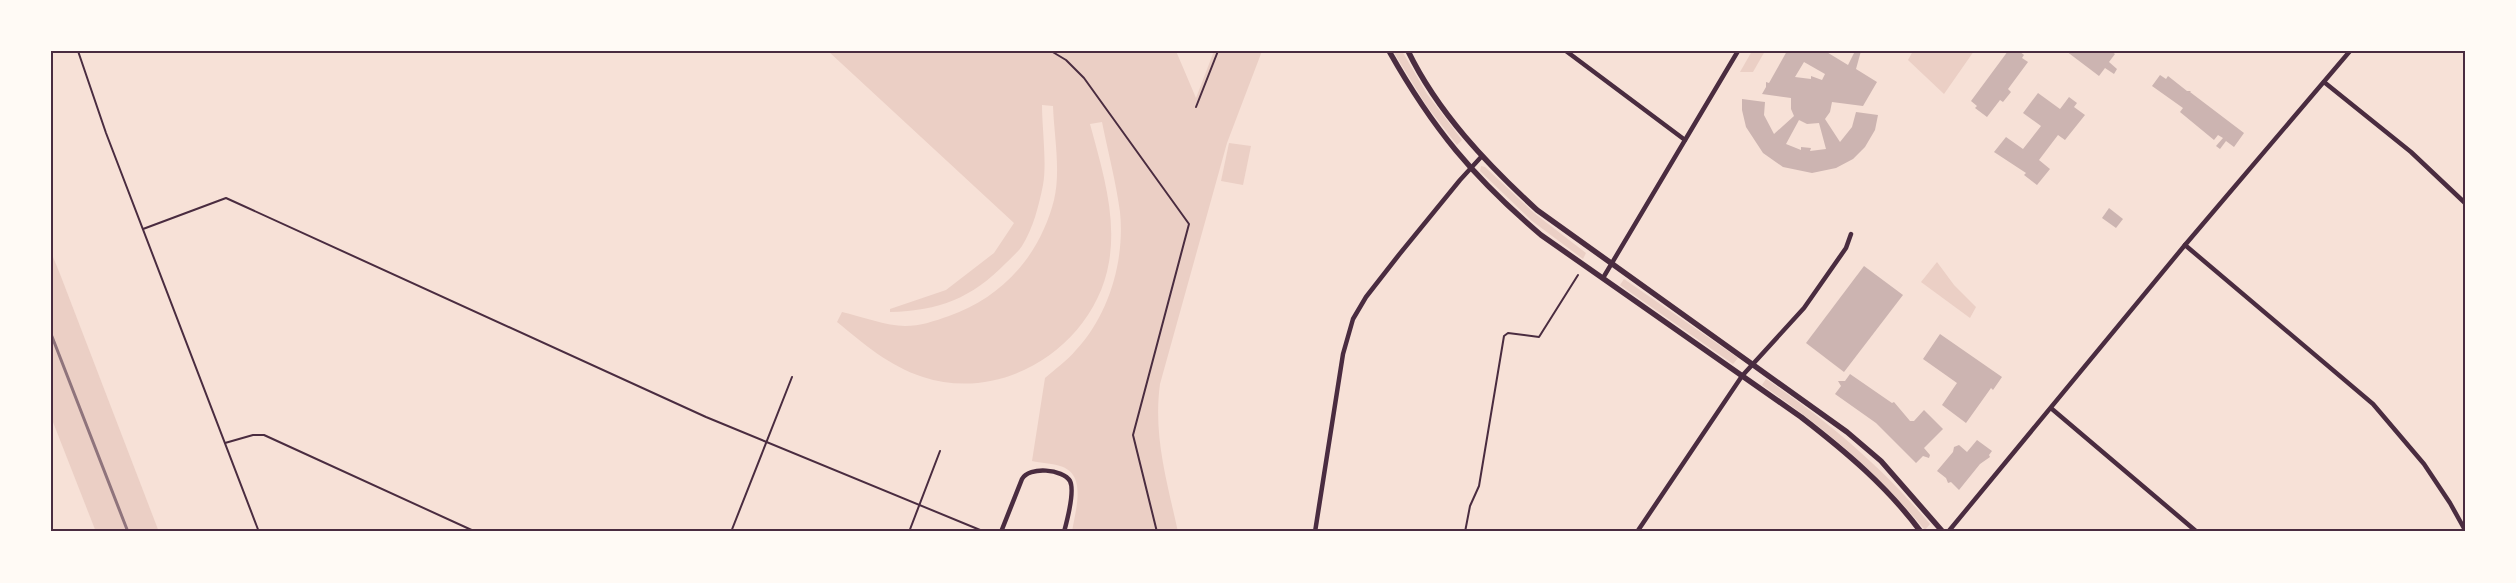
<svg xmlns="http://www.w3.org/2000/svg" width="2516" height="583" font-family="Signika,sans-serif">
	<rect width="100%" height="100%" fill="#f7e1d7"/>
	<!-- green -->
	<g fill="#ebcfc5">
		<path d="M 828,51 L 1176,51 L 1196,98 L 1214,51 L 1262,51 L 1227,143 L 1160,384 C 1153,436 1167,481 1178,532 L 1072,532 C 1075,511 1088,474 1060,466 C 1051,463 1041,463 1032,461 L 1045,378 C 1055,369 1067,361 1076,350 C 1109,315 1125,260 1120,212 C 1116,182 1108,152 1102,122 L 1090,124 C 1102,169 1117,215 1109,262 C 1095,345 1004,404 923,377 C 889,366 864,344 837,322 L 842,312 C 860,316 887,326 905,326 C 920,326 935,321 949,316 C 1003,297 1040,255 1054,200 C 1061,171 1054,135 1053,106 L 1042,105 C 1042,128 1047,164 1043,185 C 1039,205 1033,229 1022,246 C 1018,252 1011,258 1006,263 C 972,298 939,311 890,312 L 890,309 L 946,290 L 994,253 L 1014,223 Z"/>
		<polygon points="1393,51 1402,51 1427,94 1462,140 1457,145 1426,105"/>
		<polygon points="1752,51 1765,51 1753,72 1740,72"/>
		<polygon points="1913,51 1974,51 1944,94 1908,60"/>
		<polygon points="1229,143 1251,146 1243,185 1221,181"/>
		<polygon points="1481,166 1485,167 1534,213 1586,253 1583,259 1532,221 1480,171"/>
		<polygon points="51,252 60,274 159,532 96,532 51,417"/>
		<polygon points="1937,262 1954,285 1976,307 1970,318 1921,282"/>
		<polygon points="1624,279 1738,358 1733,364 1620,285"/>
		<path d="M 1766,379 C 1829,422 1881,466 1930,524 L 1925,530 C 1874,469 1827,430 1762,385 Z"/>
	</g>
	<!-- building -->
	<g fill="#ccb4b1" fill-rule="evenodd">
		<path d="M 1787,51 L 1825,51 L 1848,65 L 1855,51 L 1861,51 L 1856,69 L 1877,82 L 1863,106 L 1832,102 L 1830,112 L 1825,119 L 1840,142 L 1852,127 L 1856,112 L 1878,115 L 1875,130 L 1865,147 L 1853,159 L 1836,168 L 1812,173 L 1783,167 L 1763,153 L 1746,127 L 1742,110 L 1742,99 L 1765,102 L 1764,115 L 1774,134 L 1794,116 L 1791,109 L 1791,98 L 1762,94 L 1766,87 L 1766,82 L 1769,83 ZM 1804,62 L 1825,74 L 1822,80 L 1811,76 L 1811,79 L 1795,77 ZM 1799,120 L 1807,124 L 1819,123 L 1826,149 L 1810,151 L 1811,148 L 1801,147 L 1801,150 L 1786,144 Z"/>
		<polygon points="2008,51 2019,51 2024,55 2022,58 2028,62 2008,89 2011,92 2003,102 2000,100 1987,117 1975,108 1977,106 1971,101"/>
		<polygon points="2066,51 2111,51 2115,54 2109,62 2117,69 2114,74 2105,68 2099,76"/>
		<polygon points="2160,75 2166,79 2168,76 2187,91 2191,91 2190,92 2244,133 2234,147 2226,141 2220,149 2216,146 2223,138 2218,135 2214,140 2180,112 2183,108 2152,86"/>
		<polygon points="2038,93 2060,109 2069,97 2077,103 2074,107 2085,115 2065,140 2058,135 2039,160 2050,169 2037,185 2024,175 2026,173 1994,152 2006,137 2023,149 2041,126 2023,113"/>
		<polygon points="2109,208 2123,219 2116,228 2102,218"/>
		<polygon points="1864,266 1903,295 1844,372 1806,343"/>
		<polygon points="1940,334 2002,377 1993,390 1991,388 1966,423 1942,405 1957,383 1923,359"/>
		<polygon points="1850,374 1892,403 1894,402 1910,421 1914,421 1924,410 1943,429 1924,448 1930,455 1929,458 1923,456 1916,463 1876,423 1835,394 1841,386 1838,381 1845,381"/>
		<polygon points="1977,440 1992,451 1989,455 1990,457 1980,464 1959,490 1951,482 1948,483 1946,478 1937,471 1953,452 1954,447 1959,445 1967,452"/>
	</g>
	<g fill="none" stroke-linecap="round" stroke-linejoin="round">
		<!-- path -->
		<g stroke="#4a2c40" stroke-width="2">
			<polyline points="1051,51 1066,60 1084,78 1189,224 1133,435 1157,532"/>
			<polyline points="1196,107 1218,51"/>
			<polyline points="1465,532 1470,506 1479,486 1504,336 1508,333 1539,337 1578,275"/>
		</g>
		<!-- service -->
		<g stroke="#4a2c40" stroke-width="2">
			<polyline points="78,51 106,133 259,532"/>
			<polyline points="143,229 226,198 706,417 985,532"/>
			<polyline points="225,443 253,435 264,435 476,532"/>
			<polyline points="731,532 792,377"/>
			<polyline points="909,532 940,451"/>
		</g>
		<!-- minor -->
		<g stroke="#4a2c40" stroke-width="4.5">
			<polyline points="1566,51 1685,140"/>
			<polyline points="2324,82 2411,152 2465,203"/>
			<polyline points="2185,245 2373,404 2424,464 2450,503 2465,530"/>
			<polyline points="1603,278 1738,51"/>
			<polyline points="2052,409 2197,532"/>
			<path d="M 1001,532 L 1022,479 C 1029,466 1063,469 1070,481 C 1075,491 1067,521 1064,532"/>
			<polyline points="1315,532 1343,354 1353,319 1366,297 1398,256 1460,180 1482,156"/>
			<polyline points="1637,532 1742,376 1804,308 1846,248 1851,234"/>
			<polyline points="1948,532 2185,245 2350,51"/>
		</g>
		<!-- tertiary -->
		<g stroke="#4a2c40" stroke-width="5.5">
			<path d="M 1389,51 C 1433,129 1473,177 1541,235 L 1801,417 C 1845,451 1887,486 1921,532"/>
			<path d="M 1408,51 C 1438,113 1487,164 1537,210 L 1847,432 L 1881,461 L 1943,532"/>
		</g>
		<!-- rail -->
		<polyline stroke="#8f747c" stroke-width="3" points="51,334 128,532"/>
	</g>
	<!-- border -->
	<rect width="2516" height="583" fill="none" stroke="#fffaf5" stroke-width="105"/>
	<rect x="52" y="52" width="2412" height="478" fill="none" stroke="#4a2c40" stroke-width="2"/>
</svg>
